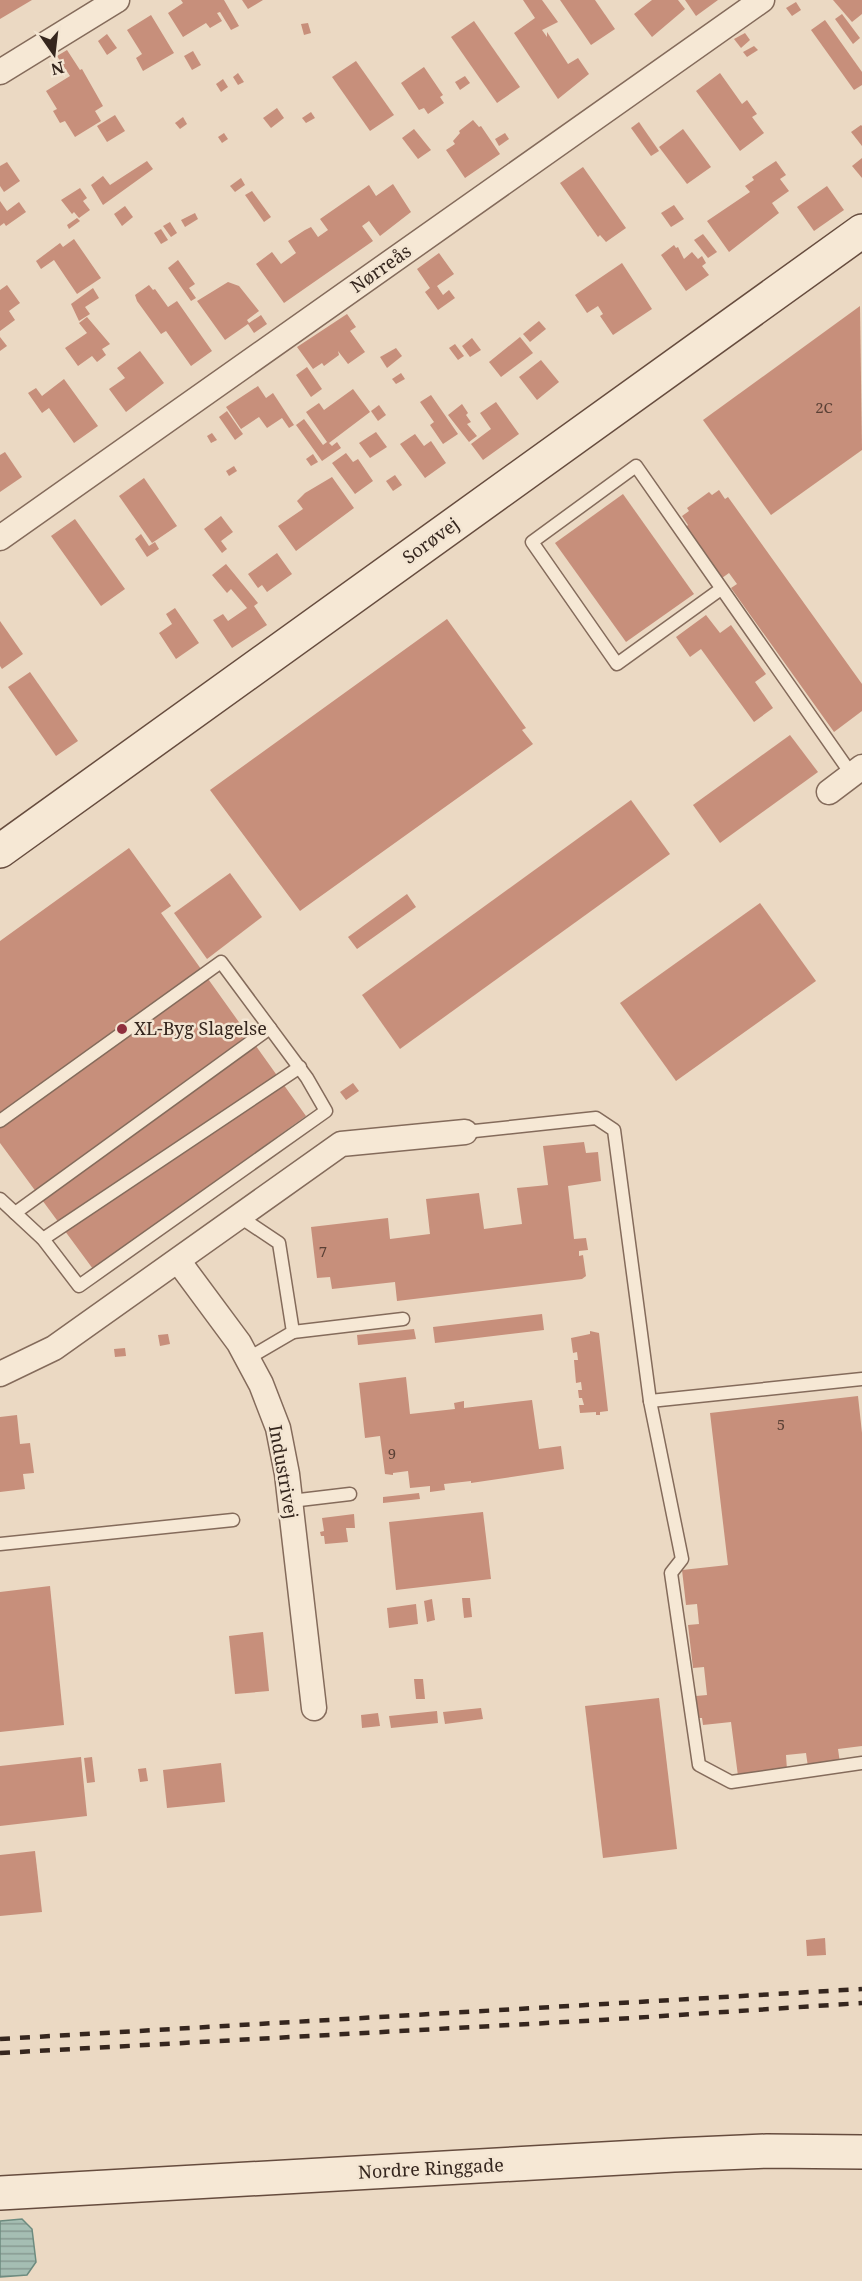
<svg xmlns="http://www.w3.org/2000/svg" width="862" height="2281" font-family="'Noto Serif',serif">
	<defs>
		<pattern id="water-rules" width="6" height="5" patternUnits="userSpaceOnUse" patternTransform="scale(1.5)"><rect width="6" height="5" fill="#a5beb3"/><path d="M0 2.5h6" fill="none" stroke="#879a91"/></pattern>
	</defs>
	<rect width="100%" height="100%" fill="#ebd9c3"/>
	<!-- water -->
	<polygon fill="url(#water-rules)" stroke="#6c8b7f" stroke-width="1.5" points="22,2219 32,2229 36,2262 27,2275 0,2277 0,2221"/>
	<!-- building -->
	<g fill="#c78f7b">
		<polygon points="0,0 32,0 0,19"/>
		<polygon points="181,0 224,0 239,26 231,30 220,12 217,13 222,21 210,28 206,23 183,37 168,13 183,3"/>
		<polygon points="242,0 263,0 248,9"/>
		<polygon points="523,0 542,0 558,22 542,30 547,37 547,32 568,64 578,58 589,74 558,99 514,33 535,18"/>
		<polygon points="560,0 595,0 615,29 591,45"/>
		<polygon points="652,0 678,0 685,9 652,37 634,14"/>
		<polygon points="685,0 718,0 696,16"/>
		<polygon points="833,0 862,0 862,14 852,22"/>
		<polygon points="796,2 801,10 792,16 786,8"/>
		<polygon points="842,14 860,38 853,44 835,19"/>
		<polygon points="151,15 174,53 143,71 136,58 142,54 127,30"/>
		<polygon points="825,20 862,72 862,85 854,90 811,30"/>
		<polygon points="474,21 520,87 497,103 451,37"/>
		<polygon points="308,23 311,33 304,35 301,24"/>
		<polygon points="745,33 750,40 741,48 734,39"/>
		<polygon points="107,34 117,48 107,55 98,41"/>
		<polygon points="754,46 758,50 747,57 743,52"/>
		<polygon points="67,50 80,70 82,69 103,106 95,111 101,121 75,137 65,121 60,123 53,111 57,109 46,91 70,76 57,56"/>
		<polygon points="193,51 201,65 192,70 184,56"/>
		<polygon points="356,61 394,115 370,131 332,77"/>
		<polygon points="424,67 443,95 440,97 444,103 428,114 424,108 419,110 401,83"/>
		<polygon points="238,73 244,82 238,85 233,77"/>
		<polygon points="720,73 742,104 747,100 757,114 752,117 764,133 740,151 696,91"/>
		<polygon points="465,76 470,83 460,90 455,82"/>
		<polygon points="223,79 228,87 221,92 216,84"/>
		<polygon points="277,108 284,118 271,128 263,118"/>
		<polygon points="311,112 315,118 306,123 302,118"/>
		<polygon points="115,115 125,131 107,142 97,126"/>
		<polygon points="183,117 187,124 180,129 175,123"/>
		<polygon points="473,120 479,127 481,126 500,154 465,178 446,150 455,144 453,141 460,133 459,131"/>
		<polygon points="639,122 659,151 651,156 631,128"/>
		<polygon points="861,125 862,126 862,146 851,132"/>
		<polygon points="414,129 431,150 418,159 402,138"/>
		<polygon points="683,129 711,167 687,184 659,147"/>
		<polygon points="224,133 228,139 222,143 218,137"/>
		<polygon points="505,133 509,139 499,146 495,139"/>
		<polygon points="862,158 862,178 852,166"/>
		<polygon points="147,161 153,169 103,205 91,185 103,176 110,185"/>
		<polygon points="776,161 786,175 780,179 789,191 772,203 779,213 729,252 707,221 750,192 745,186 754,180 752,177"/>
		<polygon points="7,162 20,181 4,192 0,186 0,166"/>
		<polygon points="583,167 626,228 606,242 600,235 598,237 560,183"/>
		<polygon points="241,178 245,185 235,192 230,186"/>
		<polygon points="393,184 411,212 380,236 369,221 362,226 373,241 284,303 256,264 272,252 281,264 296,253 288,241 305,230 311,227 318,237 328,230 320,219 369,185 376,196"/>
		<polygon points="827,186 844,210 814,231 797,207"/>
		<polygon points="80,188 87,198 83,201 90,210 79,218 74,212 72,214 61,200"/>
		<polygon points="252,191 271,217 264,222 245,195"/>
		<polygon points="0,201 7,211 19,202 26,212 6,226 4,223 0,226"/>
		<polygon points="674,205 684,219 671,227 661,213"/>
		<polygon points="125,206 133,217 122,226 114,214"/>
		<polygon points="195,213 198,219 185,227 181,220"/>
		<polygon points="77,218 80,221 69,229 67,225"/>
		<polygon points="170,222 177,233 171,237 163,226"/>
		<polygon points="161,229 168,240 161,244 154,233"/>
		<polygon points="703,234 717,252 708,258 694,240"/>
		<polygon points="74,239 101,278 77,294 54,260 41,269 36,261 60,243 63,247"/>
		<polygon points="674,245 676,248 678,247 684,259 692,252 698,259 702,256 706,263 702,266 709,275 686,291 661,255"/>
		<polygon points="439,253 454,274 437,286 443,295 449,290 455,298 438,310 425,292 430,288 417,269"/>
		<polygon points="178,260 195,284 189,288 196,298 191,301 168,268"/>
		<polygon points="622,263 652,309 613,335 600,316 603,314 598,306 587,313 575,295"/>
		<polygon points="228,282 239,286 259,311 247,320 249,323 261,315 267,324 254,333 248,324 225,340 197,301"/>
		<polygon points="7,285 20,303 9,311 15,320 0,331 0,290"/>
		<polygon points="149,285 153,290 155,289 168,307 177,301 212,351 191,366 166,331 161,334 137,301 135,295"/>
		<polygon points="93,288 99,298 85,307 90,314 79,321 71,304"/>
		<polygon points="860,306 862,450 771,515 703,420"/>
		<polygon points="347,314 356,327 350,331 365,352 348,364 338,351 339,355 324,366 322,363 313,369 297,347"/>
		<polygon points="87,317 110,344 102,349 106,355 97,362 92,356 78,366 65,348 87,333 79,323"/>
		<polygon points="539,321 546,329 530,342 523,334"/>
		<polygon points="0,337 7,346 0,351"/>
		<polygon points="520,337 533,353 501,377 489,362"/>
		<polygon points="472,338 481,350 470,357 462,346"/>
		<polygon points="455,344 464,356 458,360 449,348"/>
		<polygon points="396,348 402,356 387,368 380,357"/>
		<polygon points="140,351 164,383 126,412 109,389 125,378 117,368"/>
		<polygon points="541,360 559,382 537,400 519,377"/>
		<polygon points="307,367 322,389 311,397 296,375"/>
		<polygon points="401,373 405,379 396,384 392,379"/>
		<polygon points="64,379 98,426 74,443 49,408 42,413 28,393 36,388 42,396"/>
		<polygon points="258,386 266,398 273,393 294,425 289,428 282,418 267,428 259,417 241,429 226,407"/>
		<polygon points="353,389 370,412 329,443 332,446 337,442 341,448 322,461 296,425 304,419 323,445 327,442 306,412 319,403 324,410"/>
		<polygon points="431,395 458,434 443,444 430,425 434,422 420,402"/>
		<polygon points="496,402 519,434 483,460 471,444 491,429 480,413"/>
		<polygon points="462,404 468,413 466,415 471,422 467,424 477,436 469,442 448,415"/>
		<polygon points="379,405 386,415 378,421 371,411"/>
		<polygon points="227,411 243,434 235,440 219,417"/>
		<polygon points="376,432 387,447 370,458 359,443"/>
		<polygon points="212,433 217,440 211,443 207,436"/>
		<polygon points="415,434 424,446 431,441 446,463 425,478 400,444"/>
		<polygon points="5,452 22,477 0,492 0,455"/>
		<polygon points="346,453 353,462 358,459 373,481 355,494 332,463"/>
		<polygon points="313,454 318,462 311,466 306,459"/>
		<polygon points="234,466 237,471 229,476 226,471"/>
		<polygon points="395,475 402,485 393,491 386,481"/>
		<polygon points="332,477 354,508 296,551 278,526 303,509 297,501 305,493"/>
		<polygon points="144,478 177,526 152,543 119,496"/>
		<polygon points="719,490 725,499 728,497 862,684 862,711 834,732 731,588 737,584 729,573 722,578 686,527 688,525 682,516 689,511 687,508 709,492 712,495"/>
		<polygon points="623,494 694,594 626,642 555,543"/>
		<polygon points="221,516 233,532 221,541 227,549 222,553 204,529"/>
		<polygon points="75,519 125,589 101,606 51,536"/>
		<polygon points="141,534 149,546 155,542 159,549 147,557 135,539"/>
		<polygon points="277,553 292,574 267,592 262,585 258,588 248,574"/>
		<polygon points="226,564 258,603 254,606 267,625 232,648 213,620 223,614 228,621 247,608 231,589 227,593 212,575"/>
		<polygon points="175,608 199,643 176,659 159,633 172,624 166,614"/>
		<polygon points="706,615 720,633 731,625 766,674 755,682 773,708 754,722 701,649 690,657 676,637"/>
		<polygon points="447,619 526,728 522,730 533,744 300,911 210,790"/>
		<polygon points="0,621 23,654 2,669 0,666"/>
		<polygon points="30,672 78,741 56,756 8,687"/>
		<polygon points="790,735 818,772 720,843 693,805"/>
		<polygon points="631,800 670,854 400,1049 362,995"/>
		<polygon points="129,848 171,906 161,913 306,1116 93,1269 0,1143 0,941"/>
		<polygon points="230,873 262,917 207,959 174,913"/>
		<polygon points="407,894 416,907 357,949 348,937"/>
		<polygon points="760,903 816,981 676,1081 620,1003"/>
		<polygon points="353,1083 359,1091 346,1100 340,1092"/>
		<polygon points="584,1142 586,1153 598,1152 601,1181 568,1186 574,1239 586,1238 588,1250 579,1251 579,1256 583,1255 586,1276 582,1279 397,1301 395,1282 332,1289 330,1277 317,1278 311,1227 388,1218 390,1239 430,1234 426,1199 479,1193 484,1229 522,1224 517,1188 548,1185 543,1146"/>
		<polygon points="542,1314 544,1330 435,1343 433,1327"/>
		<polygon points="414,1329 416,1339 358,1345 357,1335"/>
		<polygon points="590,1331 599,1333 608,1411 600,1412 600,1415 596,1415 596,1412 580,1413 579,1405 584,1405 582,1398 579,1398 578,1390 582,1390 581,1382 576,1383 574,1360 578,1360 577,1352 573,1353 571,1338 590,1334"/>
		<polygon points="168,1334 170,1344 160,1346 158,1335"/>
		<polygon points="125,1348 126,1356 115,1357 114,1349"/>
		<polygon points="406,1377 410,1414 455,1409 454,1403 464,1401 464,1408 532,1400 539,1449 561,1446 564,1469 471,1483 471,1481 444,1484 445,1490 430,1492 430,1486 410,1488 408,1471 393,1473 393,1475 385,1474 380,1436 365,1438 359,1383"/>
		<polygon points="858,1396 862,1433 862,1746 838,1749 840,1763 808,1767 806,1753 786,1755 787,1770 738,1776 731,1722 703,1725 702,1718 698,1718 696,1696 707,1695 704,1667 693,1668 688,1625 699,1624 697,1604 686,1605 682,1570 728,1565 710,1413"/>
		<polygon points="17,1415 20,1444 30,1443 34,1473 23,1474 25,1489 0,1492 0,1417"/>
		<polygon points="419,1493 420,1499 383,1503 383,1497"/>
		<polygon points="483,1512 491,1579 396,1590 389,1522"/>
		<polygon points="354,1514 355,1528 346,1528 348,1542 325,1544 324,1536 321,1536 320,1532 324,1531 322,1518"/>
		<polygon points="50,1586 64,1725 0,1732 0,1592"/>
		<polygon points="462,1598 470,1598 472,1617 464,1618"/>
		<polygon points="432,1599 435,1620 427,1622 424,1601"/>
		<polygon points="416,1604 418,1624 389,1628 387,1608"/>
		<polygon points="263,1632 269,1691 235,1694 229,1636"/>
		<polygon points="414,1679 423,1679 425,1699 416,1699"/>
		<polygon points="659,1698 677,1849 603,1858 585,1706"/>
		<polygon points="481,1708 483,1719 445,1724 443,1712"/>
		<polygon points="437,1711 438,1723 391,1728 389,1716"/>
		<polygon points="378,1713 380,1726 362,1728 361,1715"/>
		<polygon points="81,1757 87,1816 0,1826 0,1766"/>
		<polygon points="92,1757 95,1782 87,1783 84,1758"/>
		<polygon points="221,1763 225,1802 167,1808 163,1770"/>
		<polygon points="146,1768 148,1781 140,1782 138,1769"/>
		<polygon points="35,1851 42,1912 0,1916 0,1855"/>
		<polygon points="825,1938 826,1955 807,1956 806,1940"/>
	</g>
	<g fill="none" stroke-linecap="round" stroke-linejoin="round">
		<defs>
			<g id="lane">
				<polyline points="721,589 617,664 532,542 636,466 852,775"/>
				<polyline points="0,1121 221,962 307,1078 326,1111 79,1286 43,1239 0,1199"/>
				<polyline points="465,1132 596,1118 614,1130 650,1401 682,1559 671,1573 699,1765 731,1782 862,1763"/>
				<polyline points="15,1213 270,1028"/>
				<polyline points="240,1217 279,1243 293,1332 247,1359"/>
				<polyline points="43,1239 300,1067"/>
				<polyline points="293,1332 403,1319"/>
				<polyline points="650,1401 862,1379"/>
				<polyline points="291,1501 350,1494"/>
				<polyline points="0,1544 233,1520"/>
			</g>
			<g id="street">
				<polyline points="0,72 117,0"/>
				<polyline points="0,538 762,0"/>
				<polyline points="829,792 862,767"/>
				<polyline points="179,1262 239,1343 261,1384 278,1428 287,1474 314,1708"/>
				<polyline points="0,1374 54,1348 341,1144 465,1132"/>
			</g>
			<g id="secondary">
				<polyline points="0,851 862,231"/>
				<polyline points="0,2193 674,2155 767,2151 862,2152"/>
			</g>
		</defs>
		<!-- lane casing -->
		<use href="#lane" stroke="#846b5b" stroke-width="15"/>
		<!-- street casing -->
		<use href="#street" stroke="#846b5b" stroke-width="27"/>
		<!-- secondary casing -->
		<use href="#secondary" stroke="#664c3e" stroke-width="36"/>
		<!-- lane -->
		<use href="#lane" stroke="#f6e8d5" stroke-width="12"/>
		<!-- street -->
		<use href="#street" stroke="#f6e8d5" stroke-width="24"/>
		<!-- secondary -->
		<use href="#secondary" stroke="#f6e8d5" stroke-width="33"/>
		<!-- rail -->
		<g stroke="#35261e" stroke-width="4.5" stroke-dasharray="10 10" stroke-linecap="butt">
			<polyline points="0,2039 862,1989"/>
			<polyline points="0,2053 601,2020 862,2003"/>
		</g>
	</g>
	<!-- markers -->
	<circle fill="#8f2f3e" stroke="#f3e5d2" stroke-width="2" cx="122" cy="1029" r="6"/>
	<g text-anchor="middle" stroke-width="5" stroke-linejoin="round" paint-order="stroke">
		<!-- number labels -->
		<g font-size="15" fill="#5a4035">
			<text x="824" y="413">2C</text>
			<text x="323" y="1257">7</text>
			<text x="781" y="1430">5</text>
			<text x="392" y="1459">9</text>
		</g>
		<!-- street labels -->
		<g font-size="18" fill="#35261e" stroke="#f3e5d2">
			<text transform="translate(381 269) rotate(-35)" y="6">Nørreås</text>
			<text transform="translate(431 541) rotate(-36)" y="6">Sorøvej</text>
			<text transform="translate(283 1472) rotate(80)" y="6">Industrivej</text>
			<text transform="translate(431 2169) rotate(-3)" y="6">Nordre Ringgade</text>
		</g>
		<!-- poi labels -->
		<g font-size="18" fill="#35261e" stroke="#f3e5d2" text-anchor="start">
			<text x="134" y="1035">XL-Byg Slagelse</text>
		</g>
	</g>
	<!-- north arrow -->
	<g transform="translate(54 54) rotate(166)" stroke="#f3e5d2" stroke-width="4.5" paint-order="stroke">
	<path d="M0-4.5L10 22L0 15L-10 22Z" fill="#35261e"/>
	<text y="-9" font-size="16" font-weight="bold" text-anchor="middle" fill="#35261e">N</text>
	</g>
</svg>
